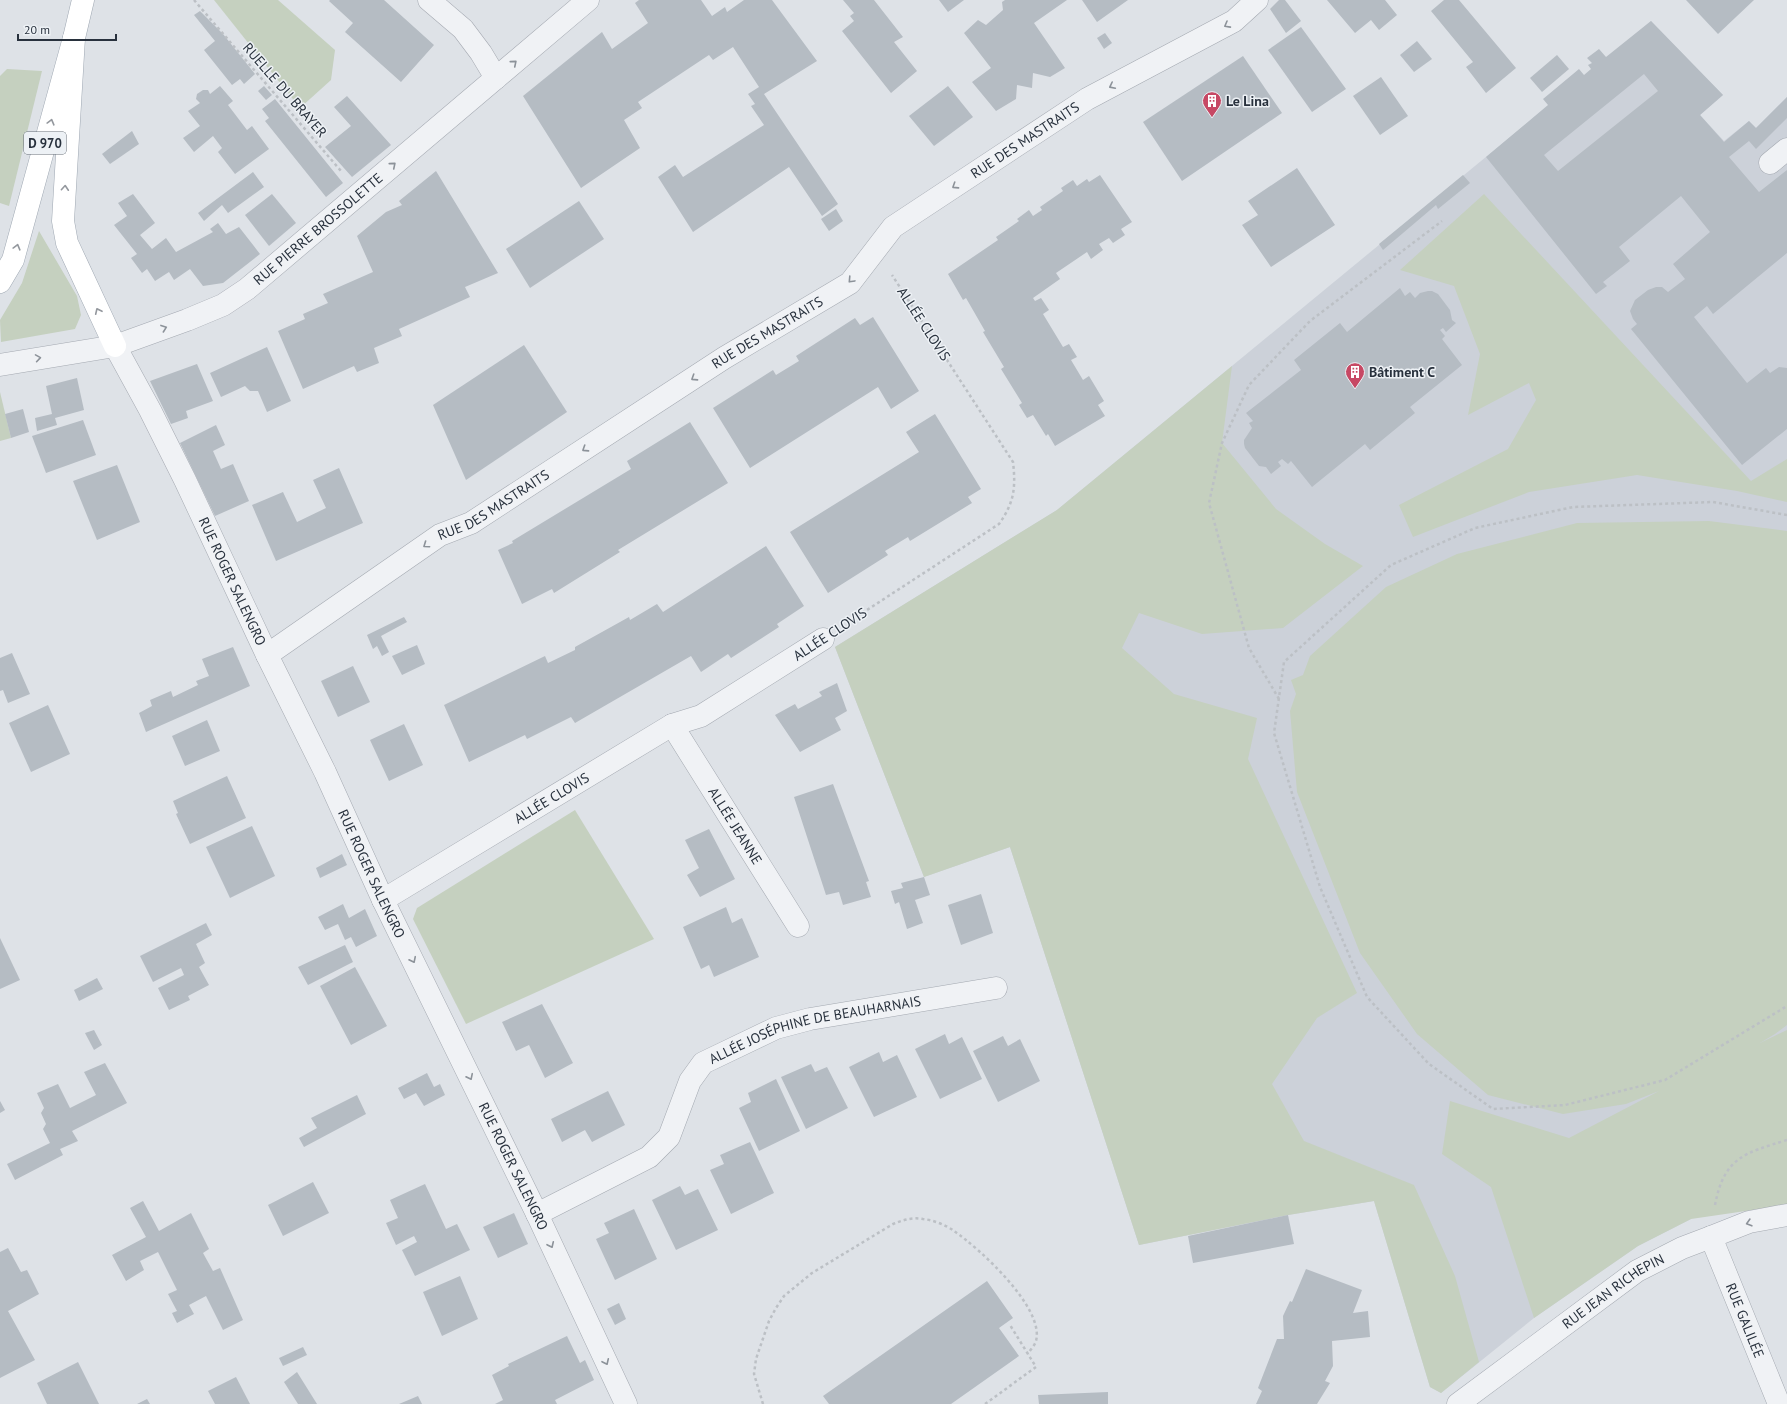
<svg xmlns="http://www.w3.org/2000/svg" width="1787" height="1404" font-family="'PT Sans',sans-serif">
	<rect width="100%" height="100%" fill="#dee2e7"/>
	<!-- built -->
	<polygon fill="#ccd1d9" points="1651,21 1723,95 1700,115 1724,141 1749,121 1756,128 1787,97 1787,1113 1691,1219 1638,1246 1534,1318 1441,1393 1430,1387 1374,1201 1288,1215 1139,1245 1010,847 924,877 835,647 1057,510"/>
	<!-- green -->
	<g fill="#c5d0bf">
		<polygon points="214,0 278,0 335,50 331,80 300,108"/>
		<polygon points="7,69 42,71 9,206 0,203 0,76"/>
		<polygon points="1484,194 1751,481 1787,459 1787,502 1737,491 1637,475 1529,492 1413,537 1399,505 1508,449 1536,400 1529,383 1468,415 1480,354 1454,286 1400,270"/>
		<polygon points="39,231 77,296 81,315 75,329 1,342 0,320 22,283"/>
		<polygon points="1232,366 1222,443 1276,509 1325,544 1363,566 1283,628 1202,634 1139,613 1122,648 1174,694 1257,718 1248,759 1357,993 1317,1018 1272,1084 1304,1141 1414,1185 1455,1276 1479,1362 1441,1393 1430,1387 1374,1201 1288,1215 1139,1245 1010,847 924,877 835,647 1057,510"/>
		<polygon points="0,392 11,438 0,441"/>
		<polygon points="1709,521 1787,531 1787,1025 1775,1034 1760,1043 1787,1030 1787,1205 1691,1219 1638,1246 1534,1318 1491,1187 1442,1154 1450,1101 1569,1138 1659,1091 1626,1104 1563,1114 1488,1095 1417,1034 1360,953 1297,792 1290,711 1296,694 1291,680 1303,675 1310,656 1386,587 1457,554 1577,523"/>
		<polygon points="575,810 654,939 466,1024 413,919 417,908"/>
	</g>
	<!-- building -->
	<g fill="#b5bcc3" fill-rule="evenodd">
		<polygon points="330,0 384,0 434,45 401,82 345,32 353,23 329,1"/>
		<polygon points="639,0 701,0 712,16 725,7 727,12 744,0 772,0 817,61 764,94 838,204 822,216 789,167 693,232 658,177 675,165 683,177 764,125 751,106 755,104 748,94 759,87 733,47 713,60 709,55 638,102 642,108 624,120 640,148 581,188 523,96 602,32 612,49 648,23 635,3"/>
		<polygon points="843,0 874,0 903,37 894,42 917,71 891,93 842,31 854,21 850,16 854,13"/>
		<polygon points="939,0 964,0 948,12"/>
		<polygon points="1005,0 1067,0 1034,23 1065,68 1050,77 1033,73 1032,88 1017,85 1016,99 996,111 972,82 991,68 964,33 978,20 986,25 1003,10 1002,2"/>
		<polygon points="1082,0 1128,0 1097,22"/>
		<polygon points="1279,0 1285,0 1301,21 1286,33 1270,9"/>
		<polygon points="1327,0 1385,0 1397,15 1379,30 1371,20 1355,33"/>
		<polygon points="1444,0 1459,0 1516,68 1486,93 1466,67 1473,62 1431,11"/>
		<polygon points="1686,0 1754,0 1718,34"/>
		<polygon points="200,11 223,34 255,74 244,84 240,79 232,85 204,50 215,41 194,15"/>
		<path d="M 1651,21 L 1723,95 L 1700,115 L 1724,142 L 1749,121 L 1756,128 L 1787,97 L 1787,118 L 1756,149 L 1749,141 L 1729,157 L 1759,192 L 1787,170 L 1787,253 L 1713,314 L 1707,306 L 1694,317 L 1747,383 L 1766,368 L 1770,373 L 1779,367 L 1787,368 L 1787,429 L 1742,465 L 1631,329 L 1637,324 L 1633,319 L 1630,311 L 1635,300 L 1648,290 L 1656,287 L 1662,287 L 1668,292 L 1685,279 L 1673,264 L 1710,232 L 1681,196 L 1619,247 L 1630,261 L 1603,282 L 1607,286 L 1596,294 L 1486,157 L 1548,105 L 1543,99 L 1579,69 L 1584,75 L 1591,69 L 1588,65 L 1592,63 L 1587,58 L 1599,49 L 1606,57 ZM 1644,74 L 1658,91 L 1558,171 L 1544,155 Z"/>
		<polygon points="1301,27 1346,89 1312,112 1268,50"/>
		<polygon points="1105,33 1112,43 1104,49 1097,38"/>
		<polygon points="1417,41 1432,59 1414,72 1400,55"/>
		<polygon points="1557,55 1569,69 1542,92 1530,78"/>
		<polygon points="1243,56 1282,113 1182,181 1143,122"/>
		<polygon points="1381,77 1408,116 1380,135 1353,96"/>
		<polygon points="220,86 233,101 228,105 247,130 252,126 269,149 235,174 218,152 222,148 213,136 194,152 183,138 200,126 188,111 200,103 196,99 197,94 203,90 208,90 210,94"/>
		<polygon points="264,86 272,95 266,100 258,91"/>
		<polygon points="948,86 973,117 934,146 909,116"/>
		<polygon points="347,96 391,145 352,177 325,147 351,126 334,107"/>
		<polygon points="275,99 343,183 326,197 265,121 269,118 262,109"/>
		<polygon points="132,131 139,144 110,164 102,154"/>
		<polygon points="1297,168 1335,225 1271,267 1242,225 1258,215 1248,201"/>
		<polygon points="436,171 498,273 465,287 470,297 399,329 402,336 374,348 379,363 357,372 354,366 303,389 278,331 305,319 303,314 328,303 323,294 373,272 357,236 386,212 402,205 399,201"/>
		<polygon points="253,172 264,187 228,213 222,205 204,221 198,213"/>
		<polygon points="1100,175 1132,222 1121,229 1125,235 1113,243 1109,238 1099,244 1103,250 1091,259 1087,252 1056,273 1060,279 1033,298 1035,301 1041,298 1049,310 1043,314 1063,347 1069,344 1077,357 1071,360 1083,380 1089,376 1104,401 1098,405 1105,416 1055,446 1048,434 1046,436 1033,415 1027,418 1019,405 1022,403 1001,369 1004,367 983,332 985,331 966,298 963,300 948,274 998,240 996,237 1019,221 1017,219 1029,210 1033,216 1042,210 1040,207 1063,191 1061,188 1073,180 1077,186 1087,179 1089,182"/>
		<polygon points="1463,175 1470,183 1438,209 1436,205 1383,250 1379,244"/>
		<polygon points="133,194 155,223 140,235 152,249 166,238 176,252 213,232 210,229 218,223 226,234 239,227 260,254 223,283 203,286 190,269 174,280 169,272 155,281 147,269 142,273 131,258 137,254 114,225 127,216 118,203"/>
		<polygon points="272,194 296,223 269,246 245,215"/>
		<polygon points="579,201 604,239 530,288 506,249"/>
		<polygon points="836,209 843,221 829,231 821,219"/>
		<polygon points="1400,288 1405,296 1410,292 1415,298 1420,293 1428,291 1432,291 1438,294 1450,310 1452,320 1456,323 1446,332 1443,328 1440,330 1445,336 1442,339 1462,365 1410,407 1415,413 1370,450 1365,444 1312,487 1291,461 1288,464 1282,459 1278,462 1281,466 1271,474 1266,467 1259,466 1245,448 1244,444 1244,440 1252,428 1249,423 1253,421 1246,413 1301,370 1294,360 1340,323 1347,332"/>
		<polygon points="873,317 919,391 891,409 878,387 750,468 713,408 773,370 776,375 799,361 796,356 855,318 860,325"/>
		<polygon points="524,345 567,412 466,480 433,405"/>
		<polygon points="267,347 291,401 267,412 258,391 250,391 245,386 221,397 210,373"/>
		<polygon points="197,364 213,401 186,411 188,418 171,424 150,381"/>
		<polygon points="77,378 84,410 55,418 57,425 37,431 35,418 52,414 46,386"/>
		<polygon points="23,409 29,432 11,438 5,414"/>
		<polygon points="935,414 981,489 968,497 972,503 910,541 908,537 885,551 888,555 828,593 790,532 919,452 906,432"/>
		<polygon points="83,420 96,455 46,473 32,436"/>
		<polygon points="690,422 728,483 618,550 620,552 554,593 552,589 522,604 498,550 513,543 512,541 631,469 627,461"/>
		<polygon points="216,425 225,445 213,451 221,469 233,464 249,501 215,516 180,443"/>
		<polygon points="117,465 140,522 97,540 73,481"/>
		<polygon points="339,468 363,523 276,561 252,505 283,492 297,522 326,508 313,480"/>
		<polygon points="766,546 804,606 777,624 779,627 731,658 728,654 701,672 691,656 575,723 571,717 527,739 525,735 469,762 444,705 545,656 548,663 575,650 575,647 629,617 630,620 657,604 663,612"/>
		<polygon points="404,617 407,622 381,636 389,652 382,656 377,646 373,649 367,635"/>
		<polygon points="417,645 425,664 402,675 392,656"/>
		<polygon points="233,647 250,686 146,732 139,713 152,706 150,700 171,691 173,697 198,685 196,681 209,676 202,659"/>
		<polygon points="12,653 30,694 8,703 3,690 0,691 0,658"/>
		<polygon points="353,666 370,702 338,717 321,681"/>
		<polygon points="837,683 847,711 835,718 841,730 800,752 775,715 795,704 798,709 822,696 819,692"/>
		<polygon points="48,705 70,754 31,772 9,723"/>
		<polygon points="207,720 220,751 185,766 172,736"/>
		<polygon points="404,724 423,765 389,781 370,740"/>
		<polygon points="227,776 246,818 190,844 176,814 178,813 173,801"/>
		<polygon points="833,784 869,881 866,882 871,897 843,905 839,892 826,895 794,797"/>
		<polygon points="252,826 275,876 230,898 206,847"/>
		<polygon points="709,829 735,879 700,897 687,875 699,868 685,840"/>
		<polygon points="342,854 347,865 320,878 316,868"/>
		<polygon points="924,877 930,895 915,900 923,923 907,929 899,902 895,904 891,891 903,888 901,883"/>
		<polygon points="981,894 993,933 961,945 948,905"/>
		<polygon points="343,904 349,918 365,909 377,936 356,947 351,937 345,940 338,924 325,930 318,917"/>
		<polygon points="726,907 732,923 742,918 759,957 714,977 709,965 701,969 683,927"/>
		<polygon points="206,923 212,935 196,944 205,963 199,967 209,985 188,996 190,1000 169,1010 158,988 184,975 181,968 153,982 140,956"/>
		<polygon points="0,938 20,980 0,989"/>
		<polygon points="345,945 353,962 308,985 298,967"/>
		<polygon points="355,967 387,1026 351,1045 320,986"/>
		<polygon points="97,978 103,989 79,1001 74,990"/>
		<polygon points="542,1004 573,1063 545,1078 529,1045 516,1051 502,1022"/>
		<polygon points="94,1030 102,1045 94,1050 85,1033"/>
		<polygon points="945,1034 949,1044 962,1037 982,1079 940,1099 915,1049"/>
		<polygon points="1003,1036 1008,1046 1020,1039 1040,1081 998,1102 973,1051"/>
		<polygon points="879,1052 883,1062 897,1055 917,1097 874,1117 849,1067"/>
		<polygon points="105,1063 127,1103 72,1131 78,1141 60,1149 63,1155 15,1180 7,1164 50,1143 43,1129 46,1124 41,1113 44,1108 37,1093 58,1084 70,1108 96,1095 84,1072"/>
		<polygon points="811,1064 815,1072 827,1067 848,1108 806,1129 781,1077"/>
		<polygon points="427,1073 434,1087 440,1084 445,1095 424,1106 416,1093 404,1099 398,1088"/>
		<polygon points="776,1079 800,1131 759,1151 739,1108 751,1102 748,1093"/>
		<polygon points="608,1091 625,1125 592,1142 585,1130 562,1142 551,1119"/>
		<polygon points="357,1095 366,1114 304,1147 299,1138 317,1128 311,1118"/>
		<polygon points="0,1101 5,1110 0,1113"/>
		<polygon points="750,1142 774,1193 731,1214 710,1170 724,1164 720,1155"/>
		<polygon points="313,1182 329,1213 283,1236 268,1205"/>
		<polygon points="425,1184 446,1229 457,1224 470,1250 415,1276 402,1250 417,1242 414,1236 396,1245 386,1223 398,1218 390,1200"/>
		<polygon points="680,1186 685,1195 698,1189 718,1230 676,1250 652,1200"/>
		<polygon points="143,1201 159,1231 191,1213 209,1249 203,1253 213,1271 220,1268 243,1320 223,1330 206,1296 189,1305 194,1314 177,1323 172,1313 177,1311 168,1294 177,1290 158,1252 140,1261 144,1270 126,1281 112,1255 146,1237 130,1208"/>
		<polygon points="634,1209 657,1259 615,1280 596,1239 609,1233 604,1223"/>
		<polygon points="514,1213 528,1244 498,1258 483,1227"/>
		<polygon points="1288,1215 1294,1244 1193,1263 1188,1236"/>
		<polygon points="8,1248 21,1272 27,1270 39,1294 8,1311 35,1360 0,1378 0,1252"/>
		<polygon points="1306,1269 1362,1290 1353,1313 1368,1311 1370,1337 1332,1341 1333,1366 1325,1381 1330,1383 1317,1404 1256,1404 1262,1391 1258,1388 1277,1339 1284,1339 1283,1316 1290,1301 1292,1302"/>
		<polygon points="460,1276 478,1319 442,1336 423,1292"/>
		<polygon points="987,1281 1013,1318 999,1328 1019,1356 951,1404 829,1404 823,1396"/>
		<polygon points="619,1303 626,1319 615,1325 607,1309"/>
		<polygon points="567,1336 580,1363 585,1360 594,1380 555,1400 557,1404 495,1404 503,1400 492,1375 509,1366 508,1364"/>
		<polygon points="303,1347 307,1355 283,1366 279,1358"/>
		<polygon points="78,1362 99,1404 47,1404 37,1383"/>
		<polygon points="297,1372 317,1404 298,1404 284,1382"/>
		<polygon points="236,1377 250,1404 215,1404 208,1391"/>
		<polygon points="1108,1392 1108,1404 1039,1404 1038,1395"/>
		<polygon points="418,1396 422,1404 399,1404"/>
		<polygon points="147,1399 150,1404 137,1404"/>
	</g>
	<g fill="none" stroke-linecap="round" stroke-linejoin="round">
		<defs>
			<g id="minor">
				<polyline points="429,0 463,29 481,53 496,78"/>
				<polyline points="1770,163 1787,149"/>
				<path id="s1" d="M 115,346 L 150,410 L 185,480 L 267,655 L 325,772 L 383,900 L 537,1214 L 626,1404"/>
				<path id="s2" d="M 0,365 L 115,346 L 187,320 L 223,305 L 247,289 L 588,0"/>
				<path id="s3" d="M 267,655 L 440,535 L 471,523 L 724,358 L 850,283 L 893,227 L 1087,99 L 1234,21 L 1257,0"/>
				<path id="s4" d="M 672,725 L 798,926"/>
				<path id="s5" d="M 383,900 L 672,725 L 701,716 L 823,639"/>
				<path id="s6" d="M 537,1214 L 649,1157 L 669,1137 L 690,1081 L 703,1063 L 776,1028 L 810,1019 L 996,988"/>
				<path id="s7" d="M 1711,1237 L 1779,1404"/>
				<path id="s8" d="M 1458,1404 L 1637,1271 L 1682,1248 L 1711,1237 L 1749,1222 L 1787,1215"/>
			</g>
			<g id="major">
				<polyline points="74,38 63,221 67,243 115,346"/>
				<polyline points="0,282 13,260 74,38 83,0"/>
			</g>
		</defs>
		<!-- minor casing -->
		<use href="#minor" stroke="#a4a9b1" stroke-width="23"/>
		<!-- major casing -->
		<use href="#major" stroke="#9ea7b2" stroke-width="23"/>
		<!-- path -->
		<g stroke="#bcc0c5" stroke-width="2.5" stroke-dasharray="3 3" stroke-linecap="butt">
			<polyline points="194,0 341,171"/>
			<polyline points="1787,515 1713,502 1573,507 1475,528 1391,565 1284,662 1274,733 1320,887 1367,997 1429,1064 1493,1109 1565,1105 1665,1080 1787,1006"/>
			<path d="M 847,623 L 999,524 C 1014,503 1016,488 1013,462 L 892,275"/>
			<polyline points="1279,699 1249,648 1209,503 1222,443 1249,385 1310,321 1442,221"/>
			<path d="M 1715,1205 C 1724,1157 1745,1153 1787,1140"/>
			<path d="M 763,1404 L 754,1374 L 756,1359 L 769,1321 L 776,1308 L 784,1296 L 812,1273 L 893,1224 C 903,1220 912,1217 923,1219 C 933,1220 946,1225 954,1231 C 979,1248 1045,1308 1036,1341 C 1035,1345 1030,1350 1028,1354"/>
			<polyline points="985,1404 1036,1367 1010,1325"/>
		</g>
		<!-- minor -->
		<use href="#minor" stroke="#f0f2f5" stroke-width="22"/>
		<!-- major -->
		<use href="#major" stroke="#fff" stroke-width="22"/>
	</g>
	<!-- one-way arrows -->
	<defs><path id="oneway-chevron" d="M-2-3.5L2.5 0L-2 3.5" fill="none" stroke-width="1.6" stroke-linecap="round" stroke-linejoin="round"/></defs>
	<g stroke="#8c9299">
		<use href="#oneway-chevron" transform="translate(1227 25) rotate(151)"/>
		<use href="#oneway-chevron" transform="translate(514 63) rotate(-40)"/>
		<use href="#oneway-chevron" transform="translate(1112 86) rotate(153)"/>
		<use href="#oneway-chevron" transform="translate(393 165) rotate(-40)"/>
		<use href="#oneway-chevron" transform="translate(955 186) rotate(147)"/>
		<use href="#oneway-chevron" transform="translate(851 280) rotate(133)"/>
		<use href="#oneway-chevron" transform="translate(164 328) rotate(-20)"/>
		<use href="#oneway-chevron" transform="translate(38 358) rotate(-9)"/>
		<use href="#oneway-chevron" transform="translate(694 378) rotate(147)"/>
		<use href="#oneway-chevron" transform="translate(585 449) rotate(147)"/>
		<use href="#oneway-chevron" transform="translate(426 545) rotate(145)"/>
		<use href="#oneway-chevron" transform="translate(413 960) rotate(64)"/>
		<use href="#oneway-chevron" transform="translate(470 1077) rotate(64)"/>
		<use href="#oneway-chevron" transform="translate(1749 1223) rotate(164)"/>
		<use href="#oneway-chevron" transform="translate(551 1245) rotate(65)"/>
		<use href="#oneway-chevron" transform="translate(606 1362) rotate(65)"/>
	</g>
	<g stroke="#94989e">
		<use href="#oneway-chevron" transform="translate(51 122) rotate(-75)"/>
		<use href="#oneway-chevron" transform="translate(65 188) rotate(-86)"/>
		<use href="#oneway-chevron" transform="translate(17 247) rotate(-75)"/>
		<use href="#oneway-chevron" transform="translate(98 311) rotate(-115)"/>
	</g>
	<!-- icons -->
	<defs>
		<symbol id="building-pin" viewBox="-11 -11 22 30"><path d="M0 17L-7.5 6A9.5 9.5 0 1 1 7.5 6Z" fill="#c74864" stroke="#edf1f5"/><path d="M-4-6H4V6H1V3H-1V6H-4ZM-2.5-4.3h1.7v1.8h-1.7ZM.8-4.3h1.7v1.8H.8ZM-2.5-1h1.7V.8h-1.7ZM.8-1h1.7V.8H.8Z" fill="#fff"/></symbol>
	</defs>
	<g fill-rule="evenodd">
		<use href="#building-pin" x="1201" y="90" width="22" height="30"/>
		<use href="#building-pin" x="1344" y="361" width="22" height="30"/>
	</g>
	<g text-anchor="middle" stroke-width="3" stroke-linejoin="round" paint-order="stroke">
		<!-- shield labels -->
		<rect fill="#edf1f5" stroke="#636b74" stroke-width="1" x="24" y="132" width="42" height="22" rx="3"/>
		<g font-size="13" font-weight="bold" fill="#28313d">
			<text x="45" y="148">D 970</text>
		</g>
		<!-- street labels -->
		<g font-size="14" fill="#28313d" stroke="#edf1f5">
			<text transform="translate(285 90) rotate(49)" y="5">RUELLE DU BRAYER</text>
			<text dy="5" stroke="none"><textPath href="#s3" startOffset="921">RUE DES MASTRAITS</textPath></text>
			<text dy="5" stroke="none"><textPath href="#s2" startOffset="354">RUE PIERRE BROSSOLETTE</textPath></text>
			<text transform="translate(924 324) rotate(57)" y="5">ALLÉE CLOVIS</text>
			<text dy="5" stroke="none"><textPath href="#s3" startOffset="596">RUE DES MASTRAITS</textPath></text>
			<text dy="5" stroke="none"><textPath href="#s3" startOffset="272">RUE DES MASTRAITS</textPath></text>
			<text dy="5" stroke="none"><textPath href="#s1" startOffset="263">RUE ROGER SALENGRO</textPath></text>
			<text transform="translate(830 634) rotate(-33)" y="5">ALLÉE CLOVIS</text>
			<text dy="5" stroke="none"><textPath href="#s5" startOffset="197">ALLÉE CLOVIS</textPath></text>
			<text dy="5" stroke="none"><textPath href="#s4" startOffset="119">ALLÉE JEANNE</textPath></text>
			<text dy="5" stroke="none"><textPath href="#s1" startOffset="587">RUE ROGER SALENGRO</textPath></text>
			<text dy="5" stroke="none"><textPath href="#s6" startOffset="354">ALLÉE JOSÉPHINE DE BEAUHARNAIS</textPath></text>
			<text dy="5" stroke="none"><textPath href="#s1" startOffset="912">RUE ROGER SALENGRO</textPath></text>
			<text dy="5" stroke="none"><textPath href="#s8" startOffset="192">RUE JEAN RICHEPIN</textPath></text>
			<text dy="5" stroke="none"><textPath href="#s7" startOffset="90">RUE GALILÉE</textPath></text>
		</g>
		<!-- poi labels -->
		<g font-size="14" font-weight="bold" fill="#28313d" stroke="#edf1f5" text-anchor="start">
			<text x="1226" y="106">Le Lina</text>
			<text x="1369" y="377">Bâtiment C</text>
		</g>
	</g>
	<!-- scale -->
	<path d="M18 34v6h98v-6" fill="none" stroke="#28313d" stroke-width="2"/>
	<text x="24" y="34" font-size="12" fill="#28313d" stroke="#edf1f5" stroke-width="3" paint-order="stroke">20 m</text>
</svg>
